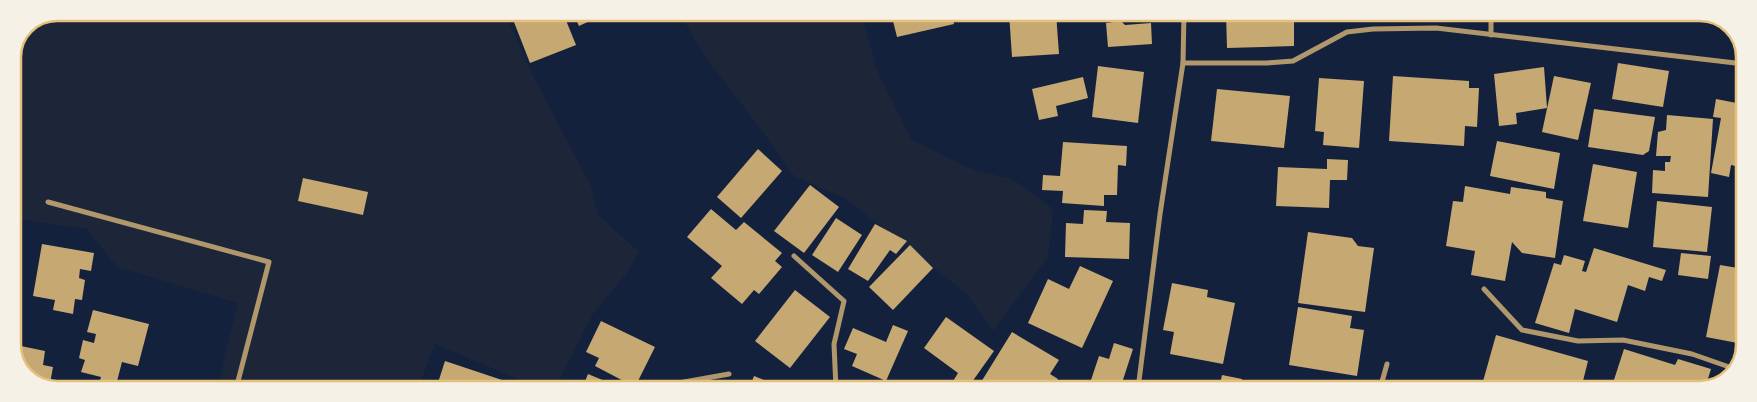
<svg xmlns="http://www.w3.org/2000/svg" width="1757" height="402" viewBox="0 0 1757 402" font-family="Bitter,serif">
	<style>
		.green { fill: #1d2539 }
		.building { fill: #c6a872 }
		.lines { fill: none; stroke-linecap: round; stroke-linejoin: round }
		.minor { stroke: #b1986c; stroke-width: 5 }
		.rim { fill: none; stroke: #e5c07b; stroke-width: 2.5 }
	</style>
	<rect width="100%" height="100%" fill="#14213d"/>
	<g class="green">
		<polygon points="57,13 505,13 533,76 591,186 598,215 639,252 627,273 593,314 555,389 541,389 435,344 418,389 217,389 238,303 117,267 87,229 13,218 13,57 26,25"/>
		<polygon points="679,13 861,13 877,70 911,139 971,169 1014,180 1053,209 1048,257 993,331 966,293 846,199 794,176 760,128 706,58"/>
	</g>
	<g class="building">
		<polygon points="523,13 563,13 576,45 530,63 512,17"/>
		<polygon points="573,13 607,13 579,26"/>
		<polygon points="891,13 952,13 954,24 897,37"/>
		<polygon points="1009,13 1056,13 1059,54 1012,57"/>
		<polygon points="1109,13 1147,13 1147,14 1110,18"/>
		<polygon points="1226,13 1294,13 1294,46 1227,48"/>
		<polygon points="1121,21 1125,25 1151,23 1152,44 1108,47 1106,23"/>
		<polygon points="1618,63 1669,71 1663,107 1612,99"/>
		<polygon points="1098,66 1144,72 1138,123 1092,117"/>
		<polygon points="1544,67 1547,108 1516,113 1517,124 1499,126 1494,74"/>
		<polygon points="1393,76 1469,81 1469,88 1479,88 1477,127 1465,126 1464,146 1389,141"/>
		<polygon points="1554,76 1591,83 1578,140 1542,132"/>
		<polygon points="1083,77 1088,98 1056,106 1058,116 1039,120 1032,89"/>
		<polygon points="1319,78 1364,81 1359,148 1323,145 1324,132 1315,131"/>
		<polygon points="1217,89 1290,96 1284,148 1211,141"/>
		<polygon points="1716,99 1742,104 1739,119 1744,120 1744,168 1731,165 1729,177 1711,173 1721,118 1713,117"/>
		<polygon points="1594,109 1655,117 1649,151 1643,155 1588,147"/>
		<polygon points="1667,115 1713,119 1708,197 1652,193 1653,170 1665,171 1665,162 1670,162 1671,156 1656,156 1658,132 1666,130"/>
		<polygon points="1497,141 1560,153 1554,189 1490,176"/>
		<polygon points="1063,142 1127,146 1126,166 1118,165 1117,195 1104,195 1104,206 1062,203 1063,191 1042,190 1043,175 1060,176"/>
		<polygon points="758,149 782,171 741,218 717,197"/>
		<polygon points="1327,159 1348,160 1347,180 1330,180 1329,208 1276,206 1278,167 1327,169"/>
		<polygon points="1593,164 1637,172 1628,228 1583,221"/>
		<polygon points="303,178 368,192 363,215 298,201"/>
		<polygon points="810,185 839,207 804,253 774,231"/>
		<polygon points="1465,186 1510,194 1511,187 1546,192 1546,198 1563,201 1555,258 1522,253 1512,242 1505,281 1471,275 1475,251 1446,246 1453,201 1463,202"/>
		<polygon points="1657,201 1712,207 1707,252 1653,247"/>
		<polygon points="711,209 736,230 744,222 782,253 775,261 782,267 759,294 754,290 742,304 711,278 722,266 687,237"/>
		<polygon points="1084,210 1107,211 1106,222 1130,223 1129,259 1065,257 1066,223 1083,224"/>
		<polygon points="836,218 862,235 838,272 812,255"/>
		<polygon points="875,224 907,241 896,254 890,250 868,281 848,269"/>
		<polygon points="1308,232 1352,238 1358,246 1374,248 1365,312 1298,303"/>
		<polygon points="42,244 94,253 91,271 80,269 79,278 85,280 82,300 75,299 73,314 53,310 55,300 33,296"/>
		<polygon points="910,245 933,268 893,310 869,287"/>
		<polygon points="1594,248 1666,270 1662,281 1649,277 1645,291 1628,285 1617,322 1575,309 1569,333 1535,323 1554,263 1561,265 1564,255 1585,261 1582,271 1586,272"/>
		<polygon points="1681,253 1711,256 1708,279 1678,275"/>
		<polygon points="1720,265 1744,269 1743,344 1706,337"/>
		<polygon points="1080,266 1113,281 1082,348 1028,323 1048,279 1069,289"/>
		<polygon points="1172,283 1208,290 1207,297 1235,303 1223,364 1170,354 1174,332 1163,330"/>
		<polygon points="795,290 830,317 790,368 755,341"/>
		<polygon points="1298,307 1352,316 1350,328 1364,330 1357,376 1289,365"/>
		<polygon points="93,310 149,324 138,366 122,362 115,389 98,387 101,377 81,372 85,360 79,358 83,340 94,343 96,334 87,332"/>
		<polygon points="946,317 994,351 967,389 961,389 952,383 958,373 924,348"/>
		<polygon points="601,321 655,347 635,387 595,366 599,358 586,352"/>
		<polygon points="893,325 908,331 886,381 852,366 857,354 844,349 853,328 886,342"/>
		<polygon points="1012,332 1059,360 1050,374 1058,379 1052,389 999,389 990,383 986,389 978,387"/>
		<polygon points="1496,335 1588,361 1581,389 1500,389 1482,385"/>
		<polygon points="1114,343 1133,349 1120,389 1088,389 1099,356 1109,359"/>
		<polygon points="16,345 45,351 43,365 53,367 49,389 24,374 14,354"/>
		<polygon points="1624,349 1675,365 1678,359 1711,369 1706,385 1709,386 1700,389 1611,389"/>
		<polygon points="445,361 505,381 505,389 436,389"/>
		<polygon points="588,374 624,389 582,389"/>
		<polygon points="1222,375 1242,379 1240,387 1245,389 1219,389"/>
		<polygon points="754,376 786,389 749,389"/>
		<polygon points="1161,381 1206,388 1205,389 1159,389"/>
		<polygon points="1291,382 1329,388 1329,389 1290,389"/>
	</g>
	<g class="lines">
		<g class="minor">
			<polyline points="1491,35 1491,13"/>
			<polyline points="1183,63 1267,63 1293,61 1347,32 1373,29 1436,28 1744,64"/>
			<polyline points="48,202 269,262 236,389"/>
			<polyline points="794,256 844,301 834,344 836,389"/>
			<polyline points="1484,289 1522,330 1578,341 1623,340 1692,354 1735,369"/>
			<polyline points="666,389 667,385 729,374"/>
			<polyline points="1138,389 1160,214 1183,63 1184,13"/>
			<polyline points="1380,389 1387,364"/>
		</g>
	</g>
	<path d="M0 0H1757V402H0ZM57 21H1700A36 36 0 0 1 1736 57V345A36 36 0 0 1 1700 381H57A36 36 0 0 1 21 345V57A36 36 0 0 1 57 21Z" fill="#f6f1e7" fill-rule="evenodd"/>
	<path class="rim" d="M57 21H1700A36 36 0 0 1 1736 57V345A36 36 0 0 1 1700 381H57A36 36 0 0 1 21 345V57A36 36 0 0 1 57 21Z"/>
</svg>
